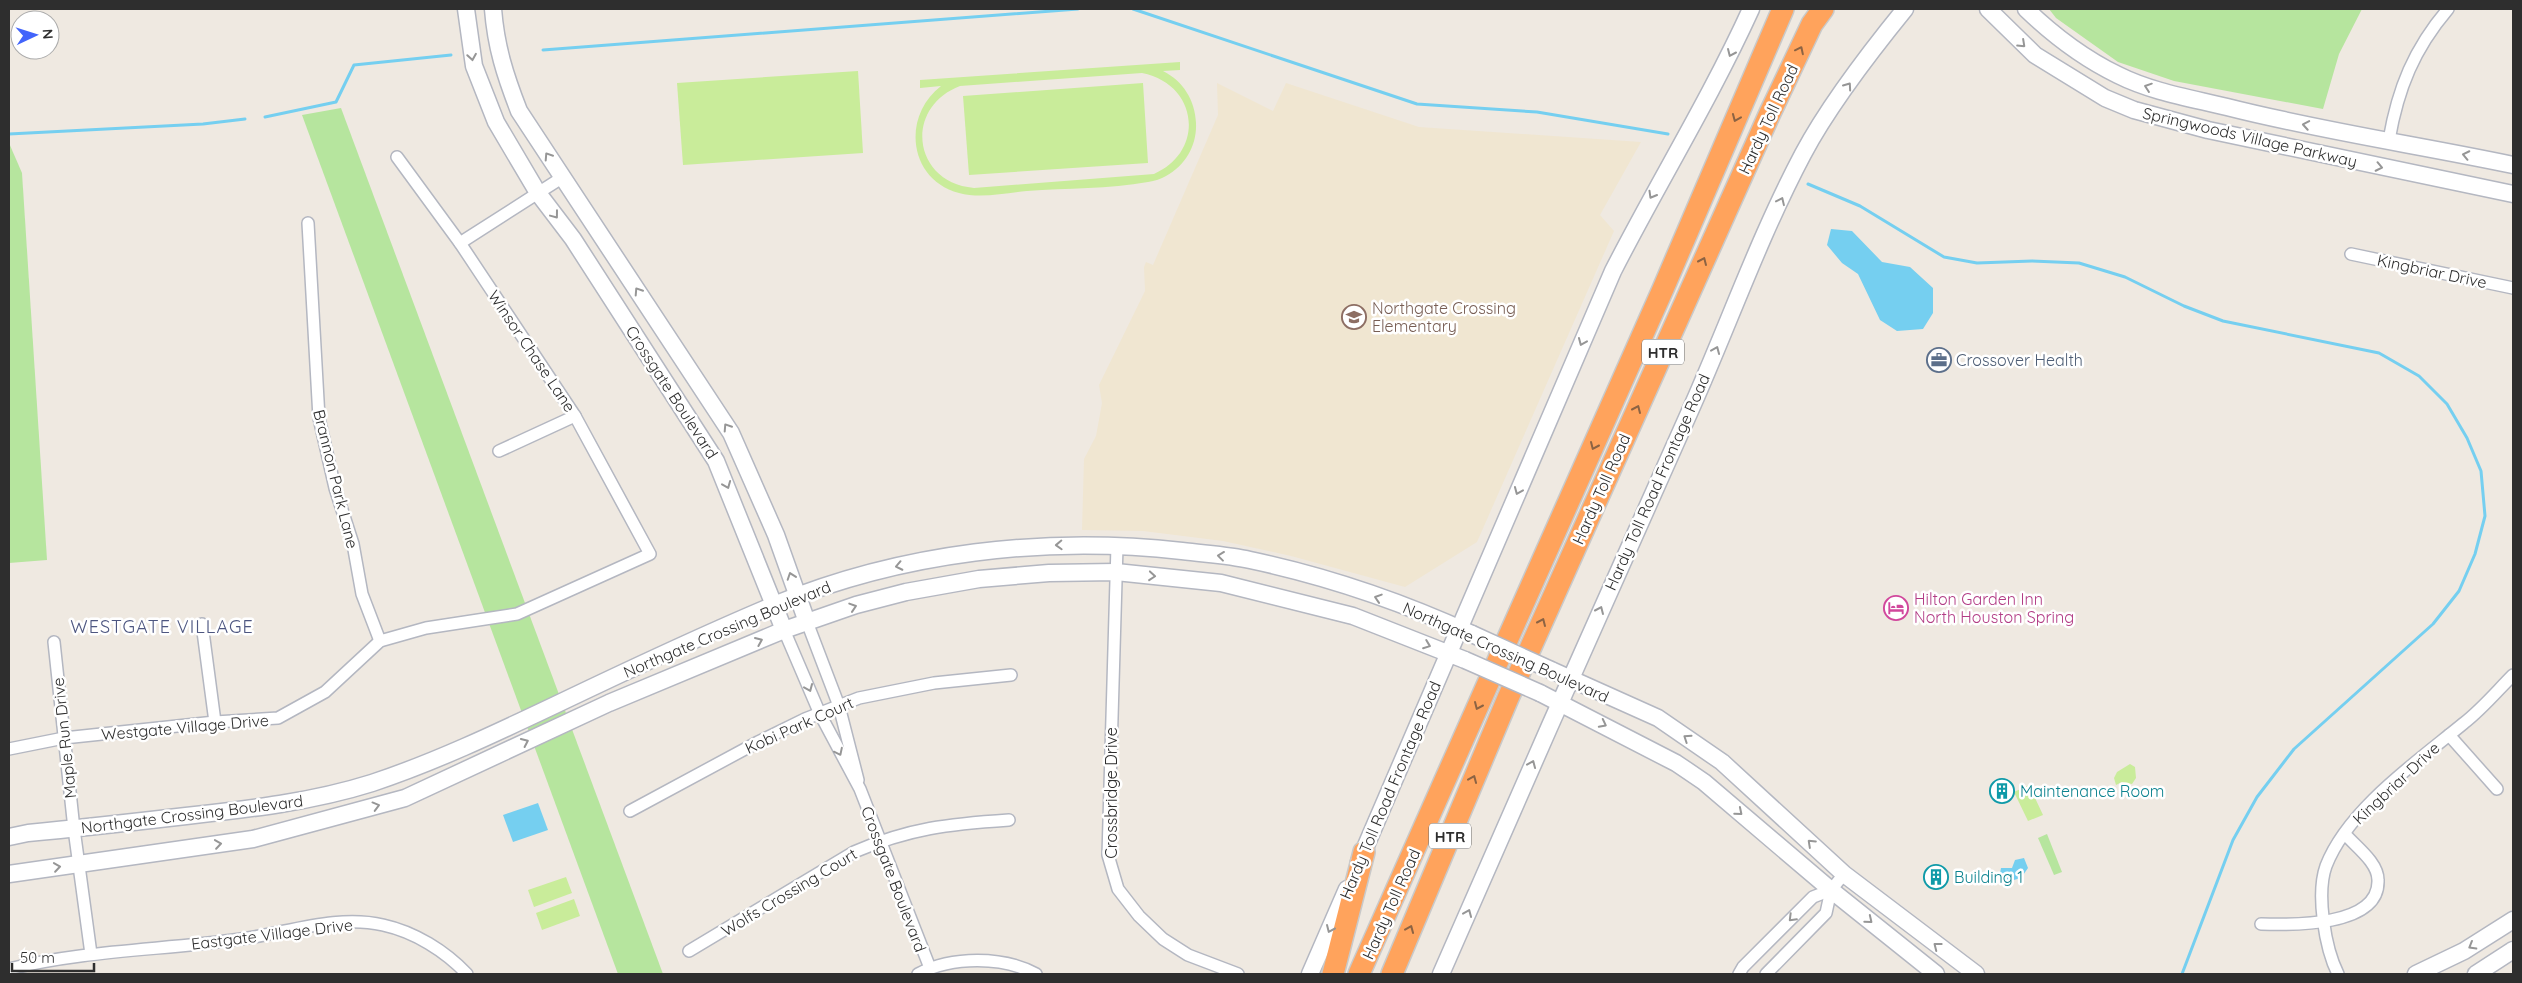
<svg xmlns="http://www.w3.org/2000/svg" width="2522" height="983" viewBox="0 0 2522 983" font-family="Quicksand,sans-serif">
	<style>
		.education { fill: #f0e6d1 }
		.green { fill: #b6e59e }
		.pitch { fill: #c9ec9a; fill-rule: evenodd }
		.water { fill: #75cff0 }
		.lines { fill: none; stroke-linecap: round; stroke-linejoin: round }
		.stream { stroke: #75cff0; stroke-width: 3 }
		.street-casing { stroke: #b4b7c1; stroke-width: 14 }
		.secondary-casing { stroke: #b4b7c1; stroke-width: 19 }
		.highway-casing { stroke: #c9c9c9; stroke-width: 24 }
		.street { stroke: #fff; stroke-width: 11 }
		.secondary { stroke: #fff; stroke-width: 16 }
		.highway { stroke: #ffa35c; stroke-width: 21 }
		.secondary-bridge-casing { stroke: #b4b7c1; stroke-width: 19; stroke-linecap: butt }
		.secondary-bridge { stroke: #fff; stroke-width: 16 }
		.oneway { stroke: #969696 }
		.oneway2 { stroke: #8c6343 }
		.labels { text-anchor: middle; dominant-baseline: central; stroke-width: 5; stroke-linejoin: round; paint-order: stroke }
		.shield { fill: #fff; stroke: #6d6d6d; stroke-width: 1 }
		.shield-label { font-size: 15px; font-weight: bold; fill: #2e2e2e }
		.street-label { font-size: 16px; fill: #2e2e2e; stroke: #fff }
		.education-label { font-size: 16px; fill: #785e54; stroke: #fff; text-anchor: start }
		.service-label { font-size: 16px; fill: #4e5e75; stroke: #fff; text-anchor: start }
		.hotel-label { font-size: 16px; fill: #b23c85; stroke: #fff; text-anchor: start }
		.culture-label { font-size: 16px; fill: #0d838f; stroke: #fff; text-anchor: start }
		.neighbourhood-label { font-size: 18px; letter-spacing: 1px; fill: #4d5680; stroke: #fff }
	</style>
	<rect width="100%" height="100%" fill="#efe9e1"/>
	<polygon class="education" points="1217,83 1273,111 1286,83 1419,127 1641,142 1600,215 1614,231 1477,542 1405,587 1291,556 1223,541 1143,531 1082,530 1084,459 1096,436 1102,403 1099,385 1145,291 1144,267 1146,262 1153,265 1218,115"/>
	<g class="green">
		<polygon points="2049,9 2362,9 2339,54 2323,109 2174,81 2118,62 2056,18"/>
		<polygon points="341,108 663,974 618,974 302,115"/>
		<polygon points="9,143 22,173 47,560 9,563"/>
		<polygon points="2047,834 2062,872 2054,875 2038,838"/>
	</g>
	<g class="pitch">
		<path d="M1180 62V70L1163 71C1183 81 1195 100 1196 123 1197 145 1186 165 1166 176 1161 179 1155 181 1148 182 1109 189 1067 188 1027 191 1006 193 980 199 959 193 909 180 901 117 941 86L920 88V80ZM1142 73C1198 84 1206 151 1154 174L974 188C913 183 903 108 960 86Z"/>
		<polygon points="858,71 863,153 683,165 677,83"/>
		<polygon points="1143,83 1148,163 969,175 963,96"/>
		<polygon points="2130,764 2135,767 2136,778 2132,784 2122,782 2116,785 2114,778 2117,772"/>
		<polygon points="2029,785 2043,815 2028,821 2014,792"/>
		<polygon points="566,877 572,893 534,907 528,890"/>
		<polygon points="574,899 580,916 542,930 536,913"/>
	</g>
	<g class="water">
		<polygon points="1831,229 1852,231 1882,262 1910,267 1933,288 1933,313 1923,329 1897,331 1880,320 1858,274 1842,263 1827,245"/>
		<polygon points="538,803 548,830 513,842 503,815"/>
		<polygon points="2024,858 2028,868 2021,878 2003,883 1999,879 2001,868 2012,868 2015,860"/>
	</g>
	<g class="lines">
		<g class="stream">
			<polyline points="1133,9 1417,104 1537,112 1668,134"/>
			<polyline points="543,50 1078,9"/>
			<polyline points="265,117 336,102 354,65 451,55"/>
			<polyline points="9,134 203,124 245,119"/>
			<polyline points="1808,184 1860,206 1944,257 1977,263 2032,261 2079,263 2125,277 2184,306 2223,321 2379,353 2419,376 2447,404 2467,438 2481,471 2485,516 2475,554 2459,591 2433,624 2294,749 2257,797 2233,840 2182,974"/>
		</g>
		<defs>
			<g id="street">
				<path d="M2389 140C2398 88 2414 49 2448 9"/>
				<polyline points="308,223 319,418 335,488 353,544 362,594 380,641"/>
				<polyline points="460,243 563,177"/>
				<polyline points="2351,254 2513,288"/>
				<polyline points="499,451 575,416"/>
				<polyline points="1117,546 1108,855 1118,889 1139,916 1163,939 1188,955 1238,974"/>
				<polyline points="807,622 839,706 858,780"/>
				<polyline points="202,624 215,722"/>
				<polyline points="784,630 820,714 860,789 930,968"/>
				<polyline points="54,642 74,829 91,954"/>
				<polyline points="2449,735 2497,789"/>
				<polyline points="9,749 64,738 215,722 278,718 325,692 380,641 426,628 517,614 650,554 575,416 460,243 397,157"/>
				<polyline points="630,811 758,742 805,719 859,698 934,683 1011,675"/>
				<path d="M2261 924C2291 925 2380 927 2378 880 2378 862 2355 846 2345 834"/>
				<path d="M689 951 854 852C910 828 949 824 1009 820"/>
				<path d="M9 969C85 950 164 950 241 939 287 933 337 914 383 925 415 932 445 951 467 974"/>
				<path d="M918 974C952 956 1003 956 1036 974"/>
				<polyline points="1739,974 1743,967 1813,897 1831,890 1844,874"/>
				<polyline points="1766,974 1826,913 1831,890"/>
				<path d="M2338 974C2325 948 2316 894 2326 866 2348 809 2418 761 2464 723 2482 709 2497 691 2513 675"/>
			</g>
			<g id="secondary">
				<polyline points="466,9 474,66 496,122 538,193 573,239 716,461 784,630"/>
				<path d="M493 9C496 47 505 75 519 111L731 433 776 535 807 622"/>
				<polyline points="1988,9 2035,55 2105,98 2134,110 2208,130 2513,194"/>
				<path d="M2026 9C2053 35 2083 58 2118 75 2152 92 2190 98 2227 107 2321 131 2418 145 2513 165"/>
				<polyline points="1551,670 1658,718 1722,762 1844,874 1976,974"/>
				<polyline points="1540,693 1676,763 1704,782 1831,890 1936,974"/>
				<path d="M9 837 28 833C81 828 134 822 186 816 249 809 312 802 372 783 435 762 494 734 553 706 626 671 700 636 774 605 903 552 1044 536 1182 551 1205 554 1228 555 1250 560 1326 576 1402 602 1472 634"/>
				<path d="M1359 862 1613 271C1658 183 1710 99 1751 9"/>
				<polyline points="9,874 253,839 405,798 609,703 784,630 856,605 906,592 979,579 1049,573 1116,572 1221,583 1353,616 1465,660"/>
				<polyline points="1310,974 1347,889"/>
				<path d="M1441 974C1523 786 1606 598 1690 411 1728 326 1759 237 1803 154 1829 105 1870 52 1905 9"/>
				<polyline points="2416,974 2464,951 2513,920"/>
				<polyline points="2476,974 2513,950"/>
			</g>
			<g id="highway">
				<polyline points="1333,974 1364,852"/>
				<polyline points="1359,974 1663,289 1783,9"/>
				<polyline points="1392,974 1508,698 1770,113 1812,24 1823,9"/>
			</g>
		</defs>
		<use href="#street" class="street-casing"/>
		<use href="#secondary" class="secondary-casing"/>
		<use href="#highway" class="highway-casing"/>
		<use href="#street" class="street"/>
		<use href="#secondary" class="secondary"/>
		<use href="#highway" class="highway"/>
		<defs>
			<g id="secondary-bridge">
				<polyline points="1472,634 1551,670"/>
				<polyline points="1465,660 1540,693"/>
			</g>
		</defs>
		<use href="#secondary-bridge" class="secondary-bridge-casing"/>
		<use href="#secondary-bridge" class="secondary-bridge"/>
	</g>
	<defs><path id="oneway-chevron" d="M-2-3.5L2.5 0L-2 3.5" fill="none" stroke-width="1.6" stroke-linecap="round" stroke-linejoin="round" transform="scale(1.25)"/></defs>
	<g class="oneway">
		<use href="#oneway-chevron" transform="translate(2022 44) rotate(43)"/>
		<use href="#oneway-chevron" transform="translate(1731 53) rotate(114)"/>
		<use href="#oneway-chevron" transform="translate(472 57) rotate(81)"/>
		<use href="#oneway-chevron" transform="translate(1848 86) rotate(-55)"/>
		<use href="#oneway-chevron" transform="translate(2148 87) rotate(-161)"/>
		<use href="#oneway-chevron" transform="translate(2306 125) rotate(-170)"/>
		<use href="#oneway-chevron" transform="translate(2466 155) rotate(-168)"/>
		<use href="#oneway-chevron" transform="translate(548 156) rotate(-123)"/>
		<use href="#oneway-chevron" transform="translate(2379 167) rotate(12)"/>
		<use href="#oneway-chevron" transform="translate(1652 195) rotate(120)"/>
		<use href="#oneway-chevron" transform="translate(1781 201) rotate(-65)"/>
		<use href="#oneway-chevron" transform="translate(555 215) rotate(53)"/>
		<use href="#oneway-chevron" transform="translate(638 291) rotate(-123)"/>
		<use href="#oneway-chevron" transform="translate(1582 342) rotate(113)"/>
		<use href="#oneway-chevron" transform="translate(1716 350) rotate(-67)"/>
		<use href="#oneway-chevron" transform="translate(727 427) rotate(-123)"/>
		<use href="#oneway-chevron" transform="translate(727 485) rotate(68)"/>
		<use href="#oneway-chevron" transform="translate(1518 491) rotate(113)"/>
		<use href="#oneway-chevron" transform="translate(1059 545) rotate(178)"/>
		<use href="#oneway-chevron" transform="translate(1221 556) rotate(-173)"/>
		<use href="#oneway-chevron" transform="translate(899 566) rotate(168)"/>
		<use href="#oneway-chevron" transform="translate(791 576) rotate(-109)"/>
		<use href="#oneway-chevron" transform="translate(1152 576) rotate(5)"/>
		<use href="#oneway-chevron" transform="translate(1378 598) rotate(-162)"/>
		<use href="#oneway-chevron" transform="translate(853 607) rotate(-18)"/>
		<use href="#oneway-chevron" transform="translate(1600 610) rotate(-66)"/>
		<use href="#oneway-chevron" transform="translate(759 641) rotate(-23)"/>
		<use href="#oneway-chevron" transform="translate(1427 645) rotate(21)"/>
		<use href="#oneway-chevron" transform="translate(809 688) rotate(67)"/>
		<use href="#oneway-chevron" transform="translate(1603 724) rotate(27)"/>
		<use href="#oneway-chevron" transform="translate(1687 738) rotate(-146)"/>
		<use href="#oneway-chevron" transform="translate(525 742) rotate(-25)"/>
		<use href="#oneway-chevron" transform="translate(839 752) rotate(64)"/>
		<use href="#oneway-chevron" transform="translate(1532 764) rotate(-67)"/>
		<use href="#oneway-chevron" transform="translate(376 806) rotate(-15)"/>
		<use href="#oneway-chevron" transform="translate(1739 812) rotate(40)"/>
		<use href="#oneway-chevron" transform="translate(1811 843) rotate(-137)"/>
		<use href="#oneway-chevron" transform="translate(218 844) rotate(-8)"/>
		<use href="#oneway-chevron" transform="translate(57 867) rotate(-8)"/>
		<use href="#oneway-chevron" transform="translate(1468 913) rotate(-67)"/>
		<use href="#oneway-chevron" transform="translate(1792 918) rotate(135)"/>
		<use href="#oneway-chevron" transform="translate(1869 920) rotate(39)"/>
		<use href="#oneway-chevron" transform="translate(1330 929) rotate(114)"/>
		<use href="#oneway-chevron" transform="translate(1937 946) rotate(-142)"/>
		<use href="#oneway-chevron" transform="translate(2472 946) rotate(150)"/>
	</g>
	<g class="oneway2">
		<use href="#oneway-chevron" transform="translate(1800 50) rotate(-64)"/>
		<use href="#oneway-chevron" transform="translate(1736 118) rotate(113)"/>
		<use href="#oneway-chevron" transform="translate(1703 261) rotate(-66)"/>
		<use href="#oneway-chevron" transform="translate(1637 409) rotate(-66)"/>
		<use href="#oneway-chevron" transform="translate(1594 446) rotate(114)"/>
		<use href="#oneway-chevron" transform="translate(1542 622) rotate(-66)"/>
		<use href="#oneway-chevron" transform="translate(1478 706) rotate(114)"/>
		<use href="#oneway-chevron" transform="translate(1473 779) rotate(-67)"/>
		<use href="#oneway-chevron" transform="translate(1410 929) rotate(-67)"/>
	</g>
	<defs>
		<symbol id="school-ring" viewBox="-11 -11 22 22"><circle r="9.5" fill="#fff" stroke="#8d6e63" stroke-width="1.5"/><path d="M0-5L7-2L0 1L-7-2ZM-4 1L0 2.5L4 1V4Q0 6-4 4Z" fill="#8d6e63"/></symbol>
		<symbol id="office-ring" viewBox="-11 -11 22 22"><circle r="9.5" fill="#fff" stroke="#5c6f8a" stroke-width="1.5"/><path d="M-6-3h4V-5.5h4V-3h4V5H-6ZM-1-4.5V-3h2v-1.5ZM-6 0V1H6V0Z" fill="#5c6f8a"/></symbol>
		<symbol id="hotel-ring" viewBox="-11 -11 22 22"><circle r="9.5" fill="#fff" stroke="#d1479c" stroke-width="1.5"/><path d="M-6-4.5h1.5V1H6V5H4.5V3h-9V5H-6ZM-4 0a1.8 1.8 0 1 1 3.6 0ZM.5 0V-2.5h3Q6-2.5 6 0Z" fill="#d1479c"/></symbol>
		<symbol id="building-ring" viewBox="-11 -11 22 22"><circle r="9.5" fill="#fff" stroke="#0f9aa8" stroke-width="1.5"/><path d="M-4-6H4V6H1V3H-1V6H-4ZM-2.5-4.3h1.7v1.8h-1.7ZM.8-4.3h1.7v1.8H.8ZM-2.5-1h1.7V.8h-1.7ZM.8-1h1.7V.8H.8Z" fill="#0f9aa8"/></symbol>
	</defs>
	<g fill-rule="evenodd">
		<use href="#school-ring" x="1340" y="303" width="28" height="28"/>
		<use href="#office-ring" x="1925" y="346" width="28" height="28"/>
		<use href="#hotel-ring" x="1882" y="594" width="28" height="28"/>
		<use href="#building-ring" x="1988" y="777" width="28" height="28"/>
		<use href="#building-ring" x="1922" y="863" width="28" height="28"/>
	</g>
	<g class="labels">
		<g class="shield">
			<rect x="1642" y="339.5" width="42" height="25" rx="4"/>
			<rect x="1429" y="823.5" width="42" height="25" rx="4"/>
		</g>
		<g class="shield-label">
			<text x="1663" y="352">HTR</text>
			<text x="1450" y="836">HTR</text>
		</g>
		<g class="street-label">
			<text transform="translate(1768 119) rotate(-65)">Hardy Toll Road</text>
			<text transform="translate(2250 137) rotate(13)">Springwoods Village Parkway</text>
			<text transform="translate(2432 271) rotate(12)">Kingbriar Drive</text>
			<text transform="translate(532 351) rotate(56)">Winsor Chase Lane</text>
			<text transform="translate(672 392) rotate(57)">Crossgate Boulevard</text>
			<text transform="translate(336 479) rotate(76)">Brannon Park Lane</text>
			<text transform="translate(1657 482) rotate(-66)">Hardy Toll Road Frontage Road</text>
			<text transform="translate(1601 489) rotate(-66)">Hardy Toll Road</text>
			<text transform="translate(727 629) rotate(-23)">Northgate Crossing Boulevard</text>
			<text transform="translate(1506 652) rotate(24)">Northgate Crossing Boulevard</text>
			<text transform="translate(799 725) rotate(-24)">Kobi Park Court</text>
			<text transform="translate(185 727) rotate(-5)">Westgate Village Drive</text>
			<text transform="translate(64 738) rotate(-96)">Maple Run Drive</text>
			<text transform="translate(2396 783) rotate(-43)">Kingbriar Drive</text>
			<text transform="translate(1390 790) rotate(-67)">Hardy Toll Road Frontage Road</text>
			<text transform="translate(1111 793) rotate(-90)">Crossbridge Drive</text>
			<text transform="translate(192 814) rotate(-7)">Northgate Crossing Boulevard</text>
			<text transform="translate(894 879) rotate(69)">Crossgate Boulevard</text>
			<text transform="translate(789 892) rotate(-31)">Wolfs Crossing Court</text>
			<text transform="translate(1391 904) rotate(-66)">Hardy Toll Road</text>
			<text transform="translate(272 934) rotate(-7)">Eastgate Village Drive</text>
		</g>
		<g class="education-label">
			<text x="1372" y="308">Northgate Crossing<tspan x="1372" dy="18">Elementary</tspan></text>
		</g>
		<g class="service-label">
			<text x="1956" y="360">Crossover Health</text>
		</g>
		<g class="hotel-label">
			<text x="1914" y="599">Hilton Garden Inn<tspan x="1914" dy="18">North Houston Spring</tspan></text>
		</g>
		<g class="culture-label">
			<text x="2020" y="791">Maintenance Room</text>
			<text x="1954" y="877">Building 1</text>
		</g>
		<g class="neighbourhood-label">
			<text x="162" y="626">WESTGATE VILLAGE</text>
		</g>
	</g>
	<rect width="2522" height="983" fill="none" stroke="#2e2e2e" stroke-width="20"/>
	<g transform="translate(35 35) rotate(86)"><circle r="24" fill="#ffffff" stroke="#ababab"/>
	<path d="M0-4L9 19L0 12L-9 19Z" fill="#4264fb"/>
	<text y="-8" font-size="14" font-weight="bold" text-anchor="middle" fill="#2e2e2e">N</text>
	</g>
	<path d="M12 963v8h82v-8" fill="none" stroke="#2e2e2e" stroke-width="2.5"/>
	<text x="20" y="963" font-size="15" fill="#2e2e2e" stroke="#ffffff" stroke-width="4" paint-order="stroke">50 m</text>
</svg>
